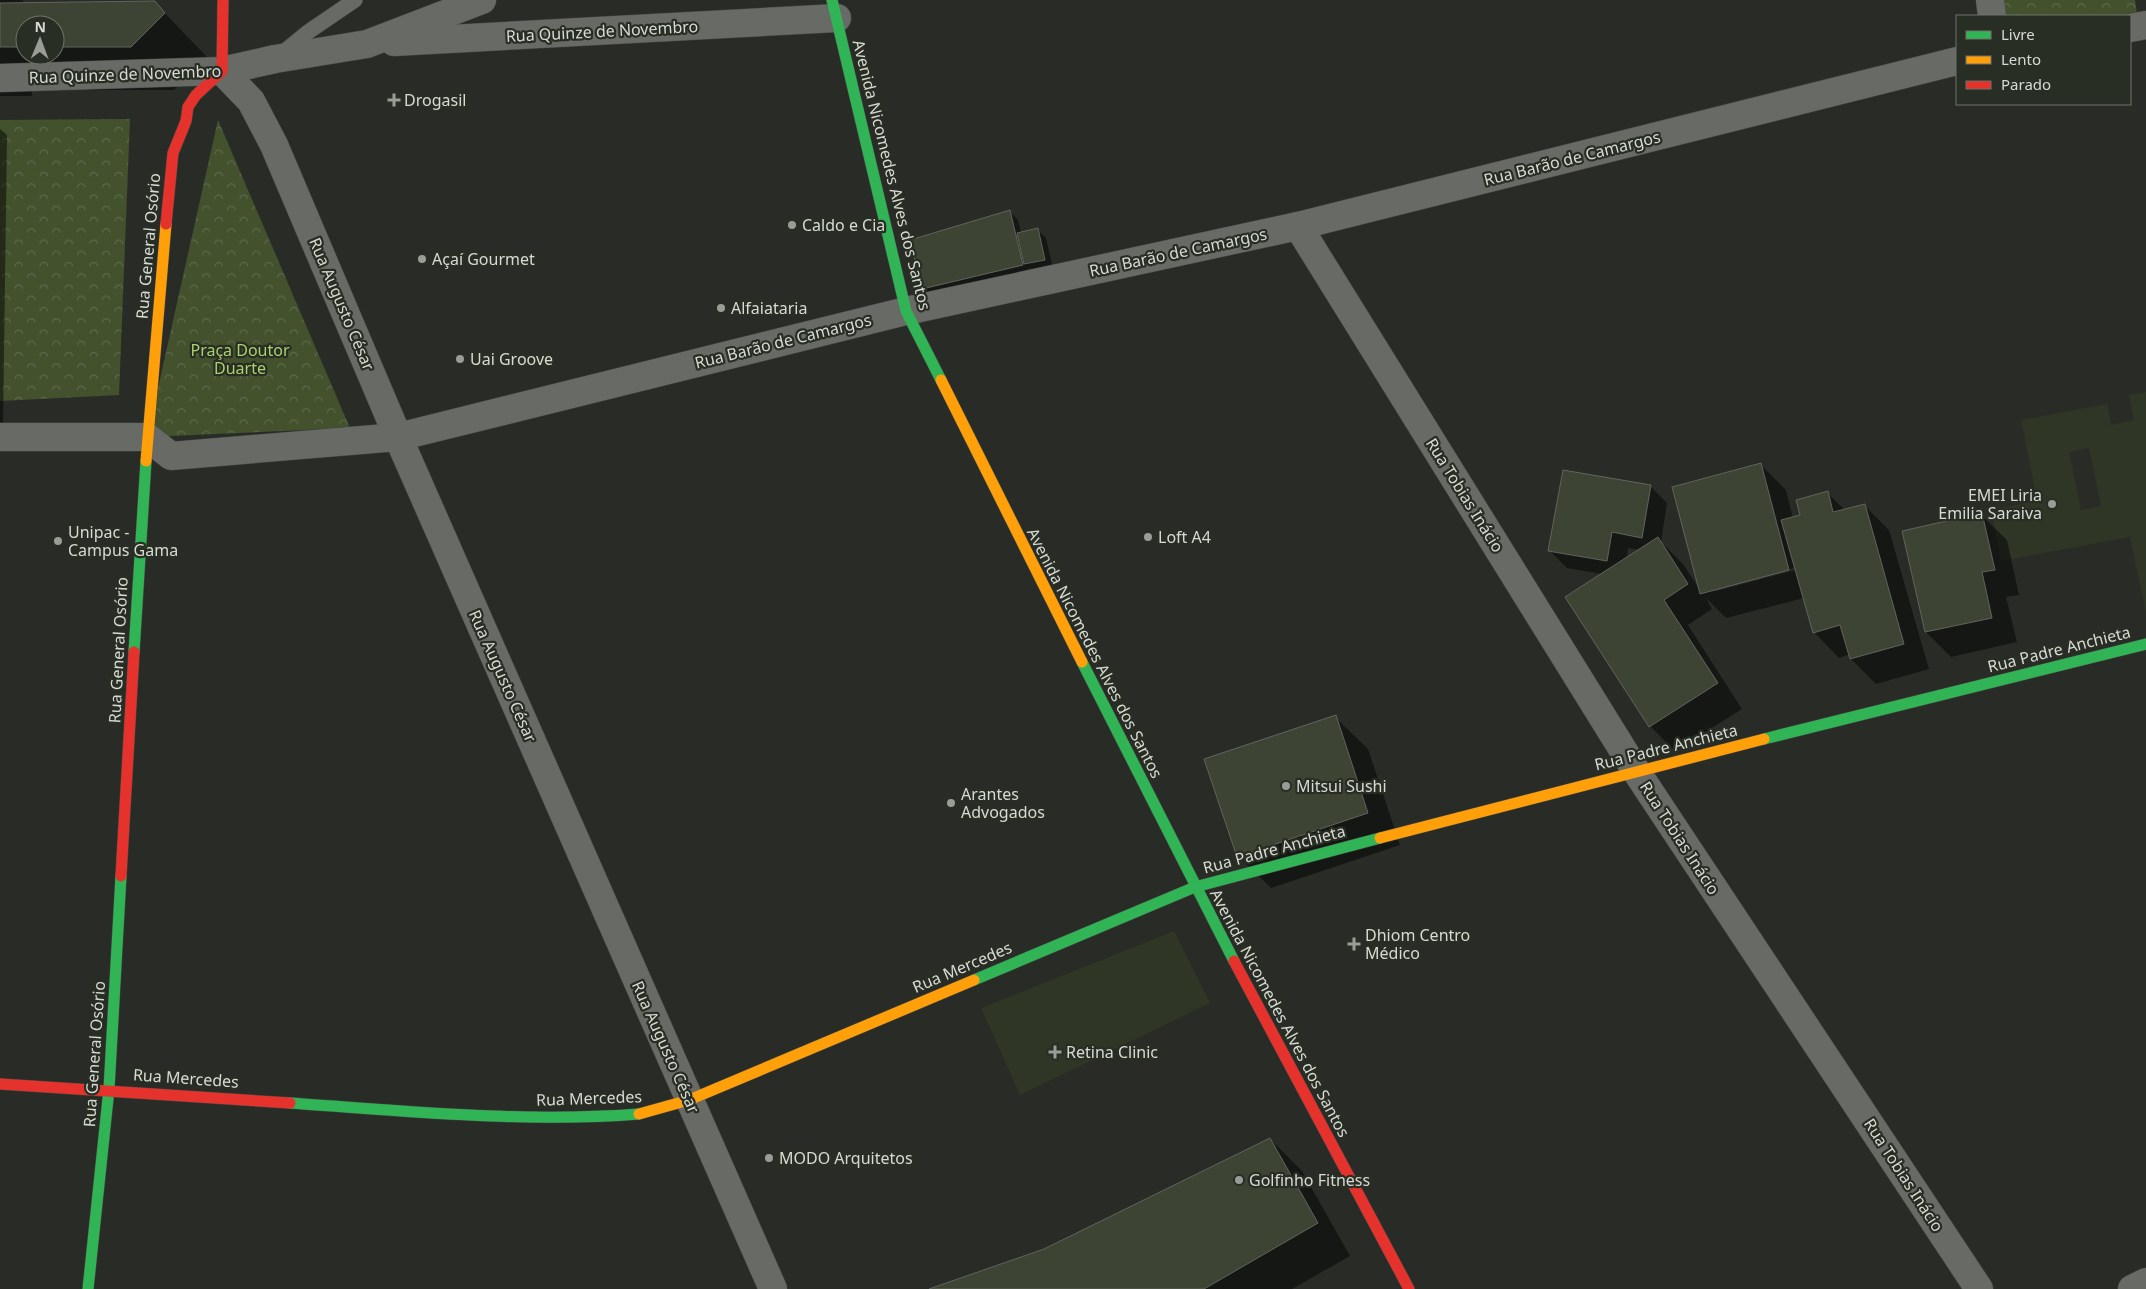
<svg xmlns="http://www.w3.org/2000/svg" width="2146" height="1289" viewBox="0 0 2146 1289" font-family="'Noto Sans',sans-serif">
	<style>
		.built { fill: #2f3626; fill-rule: evenodd }
		.forest { fill: url(#forest-crowns) }
		.shadow { fill: #0007; fill-rule: evenodd }
		.building { fill: #3e4433; stroke: #61645e }
		.lines { fill: none; stroke-linecap: round; stroke-linejoin: round }
		.lane-casing { stroke: #454743; stroke-width: 16 }
		.street-casing { stroke: #454743; stroke-width: 29 }
		.fast-casing { stroke: #454743; stroke-width: 12 }
		.slow-casing { stroke: #454743; stroke-width: 12 }
		.jam-casing { stroke: #454743; stroke-width: 12 }
		.lane { stroke: #686a66; stroke-width: 15 }
		.street { stroke: #686a66; stroke-width: 28 }
		.fast { stroke: #30b455; stroke-width: 11 }
		.slow { stroke: #ff9f0a; stroke-width: 11 }
		.jam { stroke: #e5322d; stroke-width: 11 }
		.poi-dot { fill: #9a9d97; stroke: #292e24; stroke-width: 2 }
		.labels { text-anchor: middle; dominant-baseline: central; stroke-width: 4.5; stroke-linejoin: round; paint-order: stroke }
		.street-label { font-size: 16px; fill: #d7dad4; stroke: #292e24 }
		.poi-label { font-size: 16px; fill: #d7dad4; stroke: #292e24; text-anchor: start }
		.park-label { font-size: 16px; fill: #aad16c; stroke: #292e24 }
	</style>
	<defs>
		<pattern id="forest-crowns" width="20" height="18" patternUnits="userSpaceOnUse" patternTransform="scale(1.25)"><rect width="20" height="18" fill="#43512d"/><path d="M2 6a3 3 0 1 1 6 0M12 15a3 3 0 1 1 6 0" fill="none" stroke="#5d694b"/></pattern>
	</defs>
	<rect width="100%" height="100%" fill="#292c26"/>
	<g class="built">
		<path d="M2146 392V612L2130 537 2001 561 1991 510 2037 501 2021 420 2107 404 2111 425 2134 420 2129 395ZM2089 448 2101 506 2081 510 2069 452Z"/>
		<polygon points="1174,931 1210,1003 1020,1095 981,1008"/>
	</g>
	<g class="forest">
		<polygon points="2004,0 2135,0 2137,14 2120,16 2006,16"/>
		<polygon points="130,119 119,395 0,401 0,120"/>
		<polygon points="218,120 350,428 147,437"/>
	</g>
	<g class="shadow">
		<path d="M0 0H22L26 4 154 2 207 57 174 90H32V96H0ZM25 25H55V55H25Z"/>
		<polygon points="0,129 7,135 3,426 0,426"/>
		<polygon points="1010,212 1018,220 1021,233 1038,230 1046,238 1053,268 1034,272 1029,267 1031,273 931,297 923,289"/>
		<path d="M1761 465 1786 490 1793 518 1802 515 1827 493 1845 510 1864 505 1889 530 1929 669 1876 684 1851 659 1850 654 1839 658 1814 632 1804 598 1726 618 1706 598 1712 609 1688 625 1742 709 1675 751 1650 726 1566 597 1602 574 1567 568 1550 551 1650 486 1667 503 1661 542 1683 564 1700 590ZM1628 548 1640 550 1627 559ZM1795 568V570L1716 591V588Z"/>
		<polygon points="1981,515 2007,540 2019,595 2006,597 2017,642 1951,657 1926,632 1904,532"/>
		<polygon points="1335,717 1368,749 1400,845 1271,888 1238,856"/>
		<polygon points="1270,1139 1302,1171 1350,1256 1292,1289 933,1289 1044,1250"/>
	</g>
	<g class="building">
		<polygon points="155,1 165,13 131,47 55,47 55,25 25,25 25,47 0,47 0,3"/>
		<polygon points="1010,210 1023,265 922,289 910,240"/>
		<polygon points="1038,228 1045,260 1024,264 1017,233"/>
		<polygon points="1761,463 1789,570 1700,594 1672,487"/>
		<polygon points="1563,470 1651,485 1642,538 1612,532 1607,561 1548,551"/>
		<polygon points="1828,491 1833,512 1865,504 1904,644 1850,659 1840,625 1813,633 1781,520 1800,515 1796,500"/>
		<polygon points="1982,513 1995,570 1982,572 1992,618 1925,632 1902,531"/>
		<polygon points="1658,537 1688,584 1664,600 1718,683 1649,727 1565,597"/>
		<polygon points="1336,715 1368,813 1237,857 1204,759"/>
		<polygon points="1270,1138 1318,1223 1204,1289 929,1289 1044,1249"/>
	</g>
	<g class="lines">
		<defs>
			<polyline id="lane" points="280,55 308,32 355,0"/>
			<g id="street">
				<polyline points="1990,0 1992,16"/>
				<polyline points="2130,28 2146,25"/>
				<polyline points="394,42 837,18"/>
				<polyline points="222,71 251,101 274,145 398,437 773,1289"/>
				<polyline points="0,78 222,71 275,59 367,44 482,0"/>
				<polyline points="1298,226 1636,771 1979,1289"/>
				<polyline points="0,437 147,437 171,456 398,437 906,311 1298,226 1957,61"/>
				<polyline points="2132,1289 2146,1282"/>
			</g>
			<g id="fast">
				<polyline points="832,0 906,311 941,380"/>
				<polyline points="134,652 146,461"/>
				<polyline points="1082,662 1234,961"/>
				<polyline points="1764,739 2146,644"/>
				<polyline points="974,980 1195,887 1380,838"/>
				<path d="M290 1103C406 1111 523 1123 639 1114"/>
				<polyline points="88,1289 109,1089 121,876"/>
			</g>
			<g id="slow">
				<polyline points="941,380 1082,662"/>
				<polyline points="146,461 166,224"/>
				<polyline points="1380,838 1764,739"/>
				<polyline points="639,1114 689,1100 974,980"/>
			</g>
			<g id="jam">
				<polyline points="166,224 173,153 186,121 188,107 196,95 222,71 223,0"/>
				<polyline points="121,876 134,652"/>
				<polyline points="1234,961 1409,1289"/>
				<polyline points="0,1084 290,1103"/>
			</g>
		</defs>
		<use href="#lane" class="lane-casing"/>
		<use href="#street" class="street-casing"/>
		<use href="#fast" class="fast-casing"/>
		<use href="#slow" class="slow-casing"/>
		<use href="#jam" class="jam-casing"/>
		<use href="#lane" class="lane"/>
		<use href="#street" class="street"/>
		<use href="#fast" class="fast"/>
		<use href="#slow" class="slow"/>
		<use href="#jam" class="jam"/>
	</g>
	<g class="poi-dot">
		<path d="M391.5 92.5h5v5h5v5h-5v5h-5v-5h-5v-5h5z"/>
		<circle cx="792" cy="225" r="5"/>
		<circle cx="422" cy="259" r="5"/>
		<circle cx="721" cy="308" r="5"/>
		<circle cx="460" cy="359" r="5"/>
		<circle cx="2052" cy="504" r="5"/>
		<circle cx="1148" cy="537" r="5"/>
		<circle cx="58" cy="541" r="5"/>
		<circle cx="1286" cy="786" r="5"/>
		<circle cx="951" cy="803" r="5"/>
		<path d="M1351.5 936.5h5v5h5v5h-5v5h-5v-5h-5v-5h5z"/>
		<path d="M1052.5 1044.5h5v5h5v5h-5v5h-5v-5h-5v-5h5z"/>
		<circle cx="769" cy="1158" r="5"/>
		<circle cx="1239" cy="1180" r="5"/>
	</g>
	<g class="labels">
		<g class="street-label">
			<text transform="translate(602 31) rotate(-3)">Rua Quinze de Novembro</text>
			<text transform="translate(125 74) rotate(-2)">Rua Quinze de Novembro</text>
			<text transform="translate(1572 158) rotate(-14)">Rua Barão de Camargos</text>
			<text transform="translate(892 175) rotate(76)">Avenida Nicomedes Alves dos Santos</text>
			<text transform="translate(148 246) rotate(-85)">Rua General Osório</text>
			<text transform="translate(1178 252) rotate(-12)">Rua Barão de Camargos</text>
			<text transform="translate(342 304) rotate(67)">Rua Augusto César</text>
			<text transform="translate(783 341) rotate(-14)">Rua Barão de Camargos</text>
			<text transform="translate(1465 495) rotate(58)">Rua Tobias Inácio</text>
			<text transform="translate(2059 649) rotate(-14)">Rua Padre Anchieta</text>
			<text transform="translate(118 650) rotate(-87)">Rua General Osório</text>
			<text transform="translate(1095 653) rotate(63)">Avenida Nicomedes Alves dos Santos</text>
			<text transform="translate(503 676) rotate(66)">Rua Augusto César</text>
			<text transform="translate(1666 747) rotate(-14)">Rua Padre Anchieta</text>
			<text transform="translate(1680 838) rotate(57)">Rua Tobias Inácio</text>
			<text transform="translate(1274 849) rotate(-15)">Rua Padre Anchieta</text>
			<text transform="translate(962 967) rotate(-23)">Rua Mercedes</text>
			<text transform="translate(1280 1013) rotate(62)">Avenida Nicomedes Alves dos Santos</text>
			<text transform="translate(666 1047) rotate(66)">Rua Augusto César</text>
			<text transform="translate(94 1054) rotate(-86)">Rua General Osório</text>
			<text transform="translate(186 1078) rotate(4)">Rua Mercedes</text>
			<text transform="translate(589 1098) rotate(-2)">Rua Mercedes</text>
			<text transform="translate(1904 1175) rotate(57)">Rua Tobias Inácio</text>
		</g>
		<g class="poi-label">
			<text x="404" y="100">Drogasil</text>
			<text x="802" y="225">Caldo e Cia</text>
			<text x="432" y="259">Açaí Gourmet</text>
			<text x="731" y="308">Alfaiataria</text>
			<text x="470" y="359">Uai Groove</text>
			<text x="2042" y="495" text-anchor="end">EMEI Liria<tspan x="2042" dy="18">Emilia Saraiva</tspan></text>
			<text x="68" y="532">Unipac -<tspan x="68" dy="18">Campus Gama</tspan></text>
			<text x="1158" y="537">Loft A4</text>
			<text x="1296" y="786">Mitsui Sushi</text>
			<text x="961" y="794">Arantes<tspan x="961" dy="18">Advogados</tspan></text>
			<text x="1365" y="935">Dhiom Centro<tspan x="1365" dy="18">Médico</tspan></text>
			<text x="1066" y="1052">Retina Clinic</text>
			<text x="779" y="1158">MODO Arquitetos</text>
			<text x="1249" y="1180">Golfinho Fitness</text>
		</g>
		<g class="park-label">
			<text x="240" y="350">Praça Doutor<tspan x="240" dy="18">Duarte</tspan></text>
		</g>
	</g>
	<rect x="1956" y="15" width="175" height="90" fill="#292e24" stroke="#6f736a"/>
	<rect x="1966" y="31" width="25" height="8" fill="#30b455" stroke="#6f736a"/>
	<text x="2001" y="40" font-size="15" fill="#d7dad4">Livre</text>
	<rect x="1966" y="56" width="25" height="8" fill="#ff9f0a" stroke="#6f736a"/>
	<text x="2001" y="65" font-size="15" fill="#d7dad4">Lento</text>
	<rect x="1966" y="81" width="25" height="8" fill="#e5322d" stroke="#6f736a"/>
	<text x="2001" y="90" font-size="15" fill="#d7dad4">Parado</text>
	<g transform="translate(40 40) rotate(1)"><circle r="24" fill="#292e24" stroke="#6f736a"/>
	<path d="M0-4L9 19L0 12L-9 19Z" fill="#9a9d97"/>
	<text y="-8" font-size="14" font-weight="bold" text-anchor="middle" fill="#d7dad4">N</text>
	</g>
</svg>
